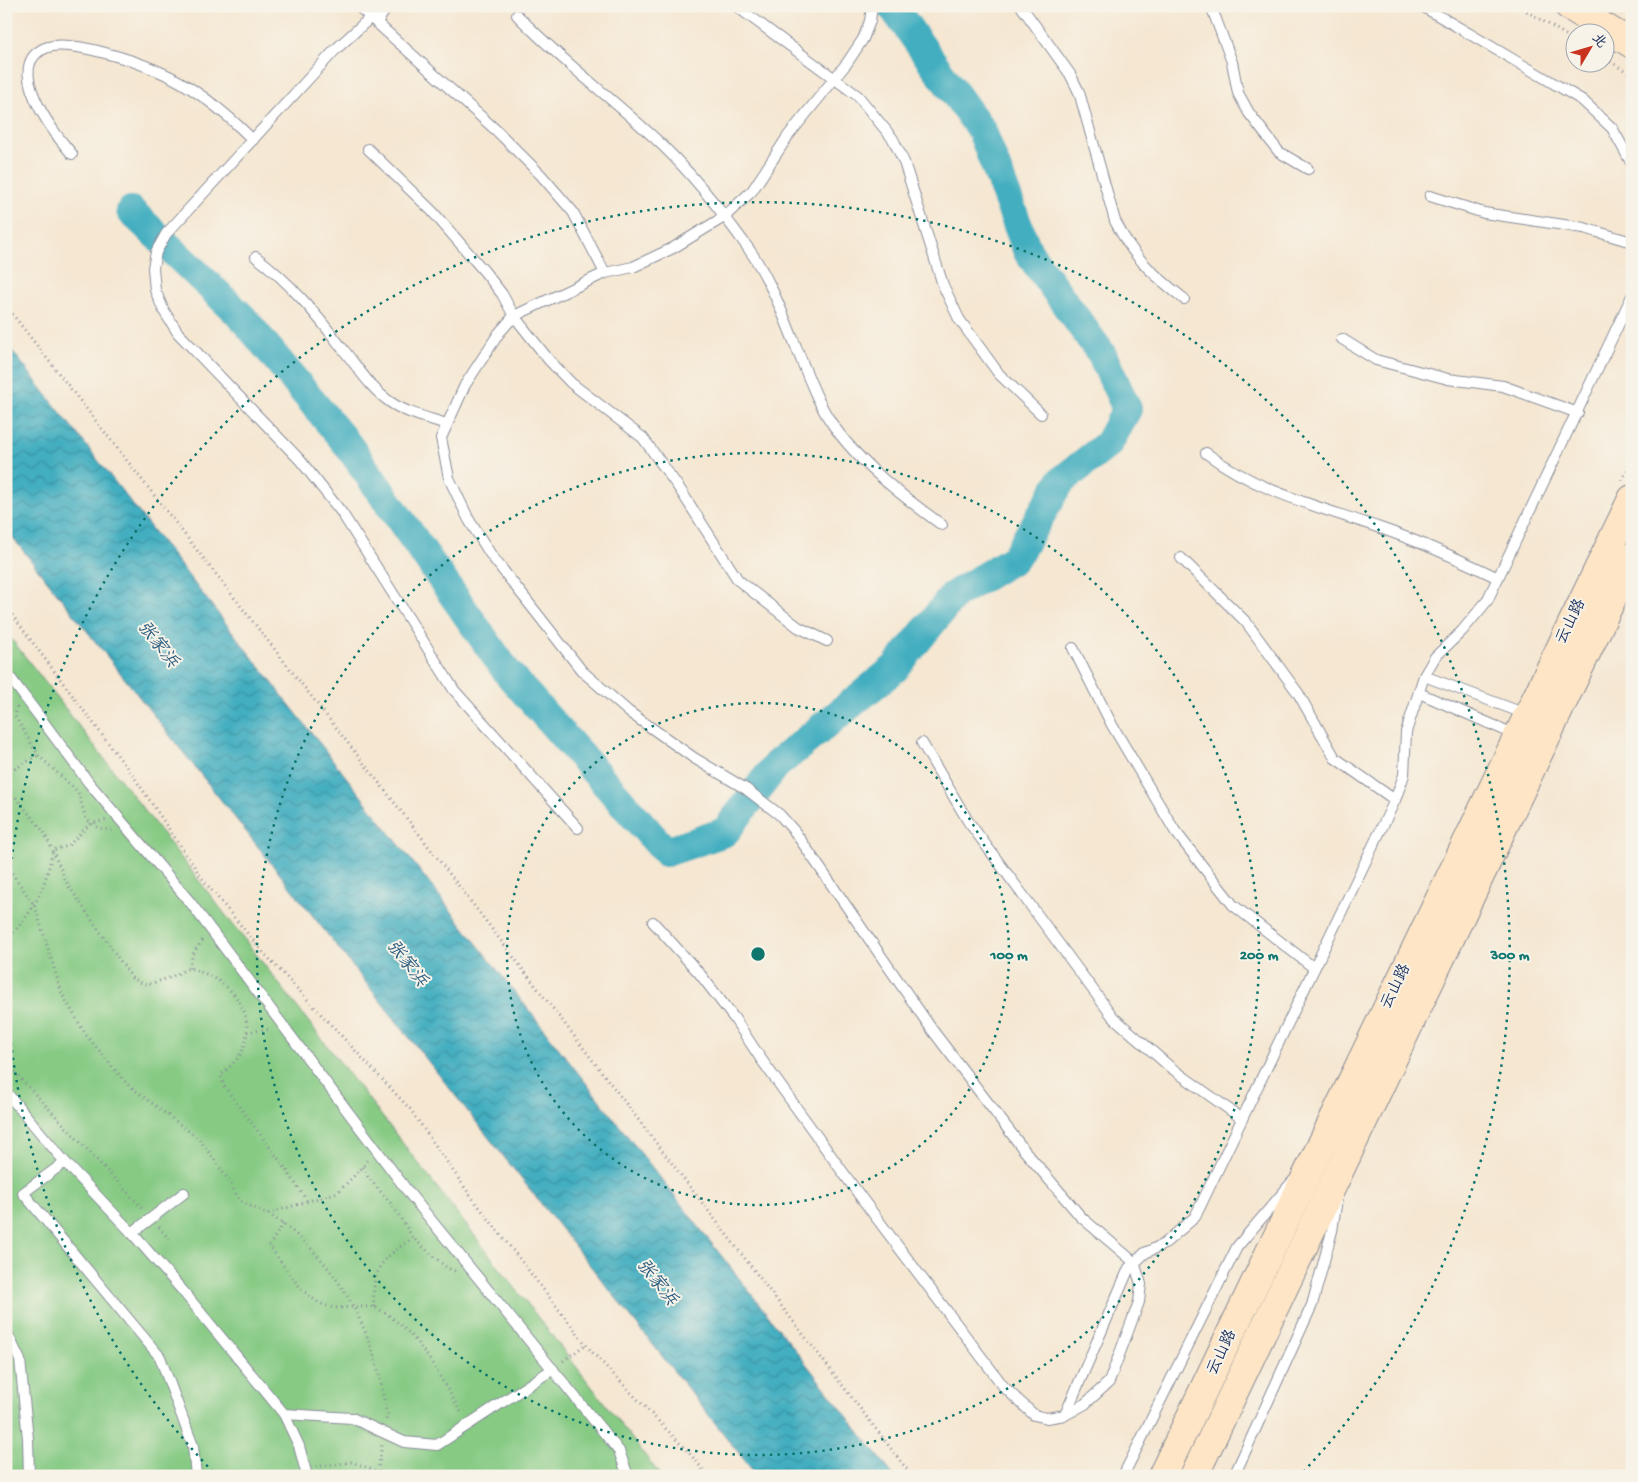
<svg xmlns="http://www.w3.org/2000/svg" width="1638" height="1482" viewBox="0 0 1638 1482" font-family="'Gochi Hand','LXGW WenKai TC',sans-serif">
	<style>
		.green { fill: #86ca84; stroke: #507c71 }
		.water { fill: url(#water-waves); stroke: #2e6e8f }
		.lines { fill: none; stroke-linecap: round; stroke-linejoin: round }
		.river { stroke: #42aec0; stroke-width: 30 }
		.service-casing { stroke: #888b98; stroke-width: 12 }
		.secondary-casing { stroke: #888b98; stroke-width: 30 }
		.path { stroke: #888b98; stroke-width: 3; stroke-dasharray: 1 4; stroke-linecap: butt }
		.service { stroke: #fff; stroke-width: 10 }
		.secondary { stroke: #fde5c5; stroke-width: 28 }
		.ring { fill: none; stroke: #0f766e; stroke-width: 2.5; stroke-dasharray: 2.5 5 }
		.labels { text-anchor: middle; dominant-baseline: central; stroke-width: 4; stroke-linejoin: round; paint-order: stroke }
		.street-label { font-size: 16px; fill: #1b2f5e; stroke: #f7f3e8 }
		.water-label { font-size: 18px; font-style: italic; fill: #295b80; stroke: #f7f3e8 }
		.centre { fill: #0f766e; stroke: #f7f3e8; stroke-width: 2.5 }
		.ring-label { font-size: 15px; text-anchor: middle; font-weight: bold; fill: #0f766e; stroke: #f7f3e8; stroke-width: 4; stroke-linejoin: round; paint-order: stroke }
	</style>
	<defs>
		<pattern id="water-waves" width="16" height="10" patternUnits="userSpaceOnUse" patternTransform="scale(1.25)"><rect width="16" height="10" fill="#42aec0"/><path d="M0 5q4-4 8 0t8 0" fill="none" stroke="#368e9f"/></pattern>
	</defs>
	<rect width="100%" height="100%" fill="#f7f3e8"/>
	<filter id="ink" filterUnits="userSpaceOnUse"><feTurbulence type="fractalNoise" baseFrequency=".02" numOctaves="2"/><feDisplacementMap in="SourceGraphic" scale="10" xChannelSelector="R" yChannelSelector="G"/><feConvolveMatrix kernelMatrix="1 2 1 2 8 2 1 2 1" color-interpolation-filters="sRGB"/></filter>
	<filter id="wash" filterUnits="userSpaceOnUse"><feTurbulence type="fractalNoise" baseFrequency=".0096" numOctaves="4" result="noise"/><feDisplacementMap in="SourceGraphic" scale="20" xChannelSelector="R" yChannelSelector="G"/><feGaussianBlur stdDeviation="1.12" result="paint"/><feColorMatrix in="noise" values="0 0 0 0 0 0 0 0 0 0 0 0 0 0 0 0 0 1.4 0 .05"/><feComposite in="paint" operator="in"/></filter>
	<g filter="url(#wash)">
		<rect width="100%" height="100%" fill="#f5e7d2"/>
		<polygon class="green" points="6,632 661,1476 6,1476"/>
		<polygon class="water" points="6,343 894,1476 757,1476 6,529"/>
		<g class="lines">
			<polyline class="river" points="131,211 242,317 348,445 507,672 666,852 725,832 776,765 895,668 954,595 1015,558 1061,481 1108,444 1127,409 1101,353 1028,252 982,131 892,6"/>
		</g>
	</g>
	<g filter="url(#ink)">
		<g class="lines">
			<defs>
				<g id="service">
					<polyline points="358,6 497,131 541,175 573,212 605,273"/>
					<polyline points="736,6 858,96 893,139 904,162 943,285 959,319 999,374 1041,414"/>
					<path d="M1021 6 1070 74 1079 92 1115 221C1134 259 1152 273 1184 299"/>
					<polyline points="1211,6 1232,62 1238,93 1249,113 1279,152 1308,169"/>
					<polyline points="1422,6 1582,100 1612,128 1632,164"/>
					<path d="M517 15C562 62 616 101 663 146 694 176 723 213 748 248 778 289 796 353 818 399 841 450 898 493 942 525"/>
					<polyline points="371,17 335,50 166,234 156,252 153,268 155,290 164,311 178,333 300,460 342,513 454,690 578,828"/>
					<polyline points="377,22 388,6"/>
					<polyline points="368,149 432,211 484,271 502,294 514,316 548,359 571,383 643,438 679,488 738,580 798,627 827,641"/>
					<path d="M72 154C53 132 0 63 48 47 73 40 135 61 158 71 194 86 226 113 253 140"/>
					<polyline points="1430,196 1484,213 1584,228 1632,242"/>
					<path d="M256 257C290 282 317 315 342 348 357 366 370 388 390 402 406 413 428 418 446 424"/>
					<polyline points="1342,339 1376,360 1448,379 1503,386 1578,413"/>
					<path d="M1206 453C1258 492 1320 507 1380 528 1421 542 1459 559 1498 578"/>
					<polyline points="1181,558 1246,622 1298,693 1335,758 1395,800"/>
					<polyline points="1073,648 1112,725 1175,831 1233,905 1314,968"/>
					<polyline points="6,672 89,783 190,902 409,1193 619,1451 628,1476"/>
					<polyline points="1424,676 1526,714"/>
					<polyline points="1419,693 1516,735"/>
					<polyline points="922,743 968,821 1113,1017 1170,1067 1241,1118"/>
					<polyline points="653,922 700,974 734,1018 761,1059 863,1200 1004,1387 1034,1415 1047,1418 1065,1415 1085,1404 1109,1382 1139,1302 1141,1284 1134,1262 1081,1217 1024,1150 933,1031 795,832 780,815 746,789 694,758 629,712 582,671 491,555 469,520 449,478 441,438 465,385 499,333 514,316 605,273 633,267 673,248 724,217 752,191 788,136 847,63 863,39 870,21 872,6"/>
					<polyline points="6,1092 65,1162 132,1233 182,1290 284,1414 352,1418 404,1442 437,1445 553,1369"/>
					<polyline points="65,1162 23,1193 160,1357 193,1446 196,1476"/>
					<polyline points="132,1233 184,1193"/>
					<polyline points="6,1331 20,1360 28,1439 29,1476"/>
					<polyline points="284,1414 299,1446 307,1476"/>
					<polyline points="1065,1415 1129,1268 1145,1253 1164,1244 1195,1217 1395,800 1404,775 1406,732 1424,676 1435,657 1462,631 1487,601 1632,296"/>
					<polyline points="1123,1476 1237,1247 1293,1181"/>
					<polyline points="1234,1476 1312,1305 1332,1231 1337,1199"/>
				</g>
				<g id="secondary">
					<polyline points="1569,6 1632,44"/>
					<polyline points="1162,1476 1632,499"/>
					<polyline points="1194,1476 1632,557"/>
				</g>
			</defs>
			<use href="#service" class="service-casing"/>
			<use href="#secondary" class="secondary-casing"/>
			<g class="path">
				<polyline points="1518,6 1576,41"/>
				<polyline points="1606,59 1632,75"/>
				<polyline points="6,306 412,825 912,1476"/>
				<polyline points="1622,480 1632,460"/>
				<polyline points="6,607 136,780 204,881 261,950 410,1109 470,1195 591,1351 691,1455 708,1476"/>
				<polyline points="17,707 15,716 38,755 78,792 86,819 98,828 112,830"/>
				<polyline points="6,774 38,755"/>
				<path d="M6 786 44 832 68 885 132 978 146 985 169 978 189 968C225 977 259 1008 243 1049 240 1058 228 1068 221 1075L224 1086 283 1165 307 1201"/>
				<polyline points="6,865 35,906 62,994 86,1035 127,1084 199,1139 228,1179 240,1201 267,1214 338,1192 363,1167 367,1160"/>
				<path d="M6 940C34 912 45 889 53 850L68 846 90 824 106 820"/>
				<polyline points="189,968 193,954 203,939"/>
				<polyline points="247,1032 271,1029"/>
				<polyline points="6,1060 19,1077 143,1209"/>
				<polyline points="363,1167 368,1177 393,1206 413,1238 447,1268 455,1271"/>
				<path d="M268 1214C317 1244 352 1293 371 1347 379 1368 382 1392 387 1414L386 1421"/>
				<path d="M283 1224 269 1246C287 1268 306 1307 338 1308 346 1308 370 1305 376 1308 418 1329 439 1376 462 1414"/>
				<polyline points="159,1227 171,1242"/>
				<path d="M374 1307C371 1269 382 1258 413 1238"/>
				<polyline points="563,1361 585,1345"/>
				<polyline points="316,1467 352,1462 390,1476"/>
				<polyline points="377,1476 382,1445"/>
			</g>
			<use href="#service" class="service"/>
			<use href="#secondary" class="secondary"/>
		</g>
	</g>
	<g class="ring">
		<circle cx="758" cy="954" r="251"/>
		<circle cx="758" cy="954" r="501"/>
		<path d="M213 1472A752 752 0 0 1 6 974M6 934A752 752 0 1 1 1303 1472"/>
	</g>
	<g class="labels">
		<g class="street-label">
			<text transform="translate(1572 622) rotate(-64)">云山路</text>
			<text transform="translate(1397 987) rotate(-64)">云山路</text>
			<text transform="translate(1223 1353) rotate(-65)">云山路</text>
		</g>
		<g class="water-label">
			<text transform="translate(157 645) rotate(52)">张家浜</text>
			<text transform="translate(406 964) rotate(52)">张家浜</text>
			<text transform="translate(656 1283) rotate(52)">张家浜</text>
		</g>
	</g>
	<circle cx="758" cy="954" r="8" class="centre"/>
	<g class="ring-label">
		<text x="1009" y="959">100 m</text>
		<text x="1259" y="959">200 m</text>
		<text x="1510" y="959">300 m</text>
	</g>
	<rect width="1638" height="1482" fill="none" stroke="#f7f3e8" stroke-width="25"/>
	<g transform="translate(1590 48) rotate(52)"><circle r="24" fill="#f7f3e8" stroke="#9fa5b1"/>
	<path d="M0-4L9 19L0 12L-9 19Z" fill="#c8321e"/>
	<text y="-8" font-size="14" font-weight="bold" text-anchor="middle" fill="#1b2f5e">北</text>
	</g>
</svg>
